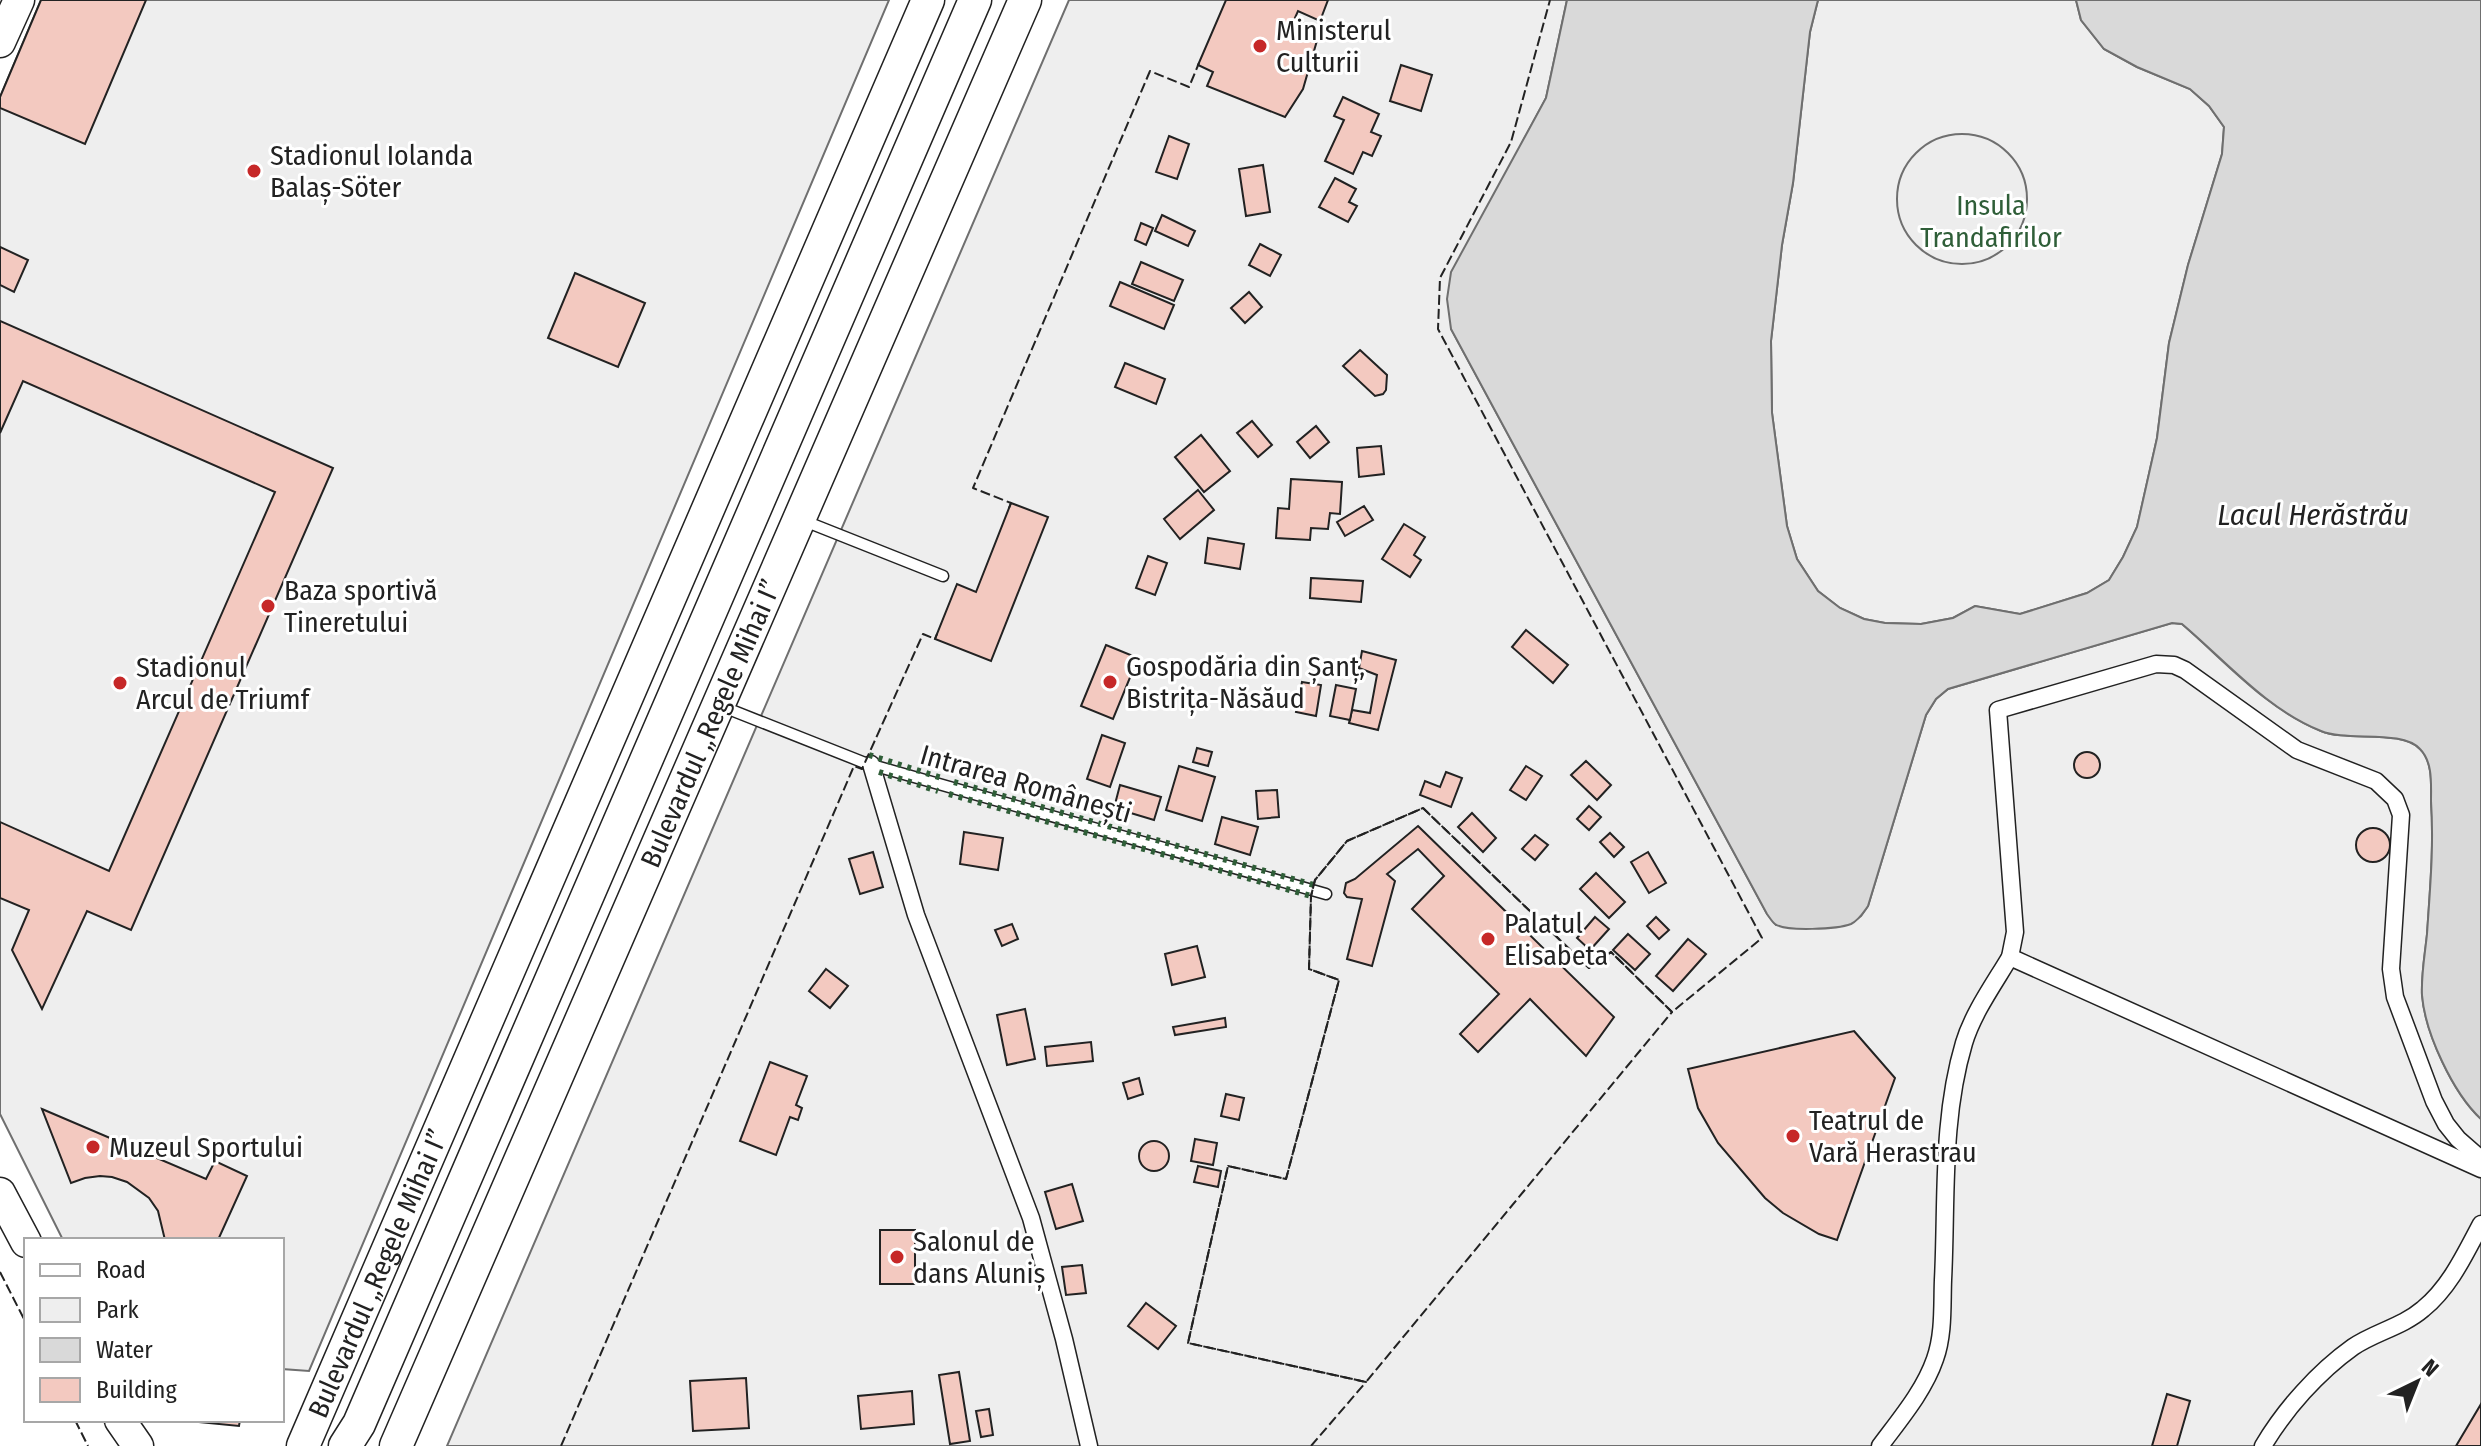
<svg xmlns="http://www.w3.org/2000/svg" width="2481" height="1446" viewBox="0 0 2481 1446" font-family="'Fira Sans Condensed',sans-serif">
	<style>
		.green { fill: #eee; stroke: #6f6f6f; stroke-width: 2 }
		.parking { fill: #ededed; stroke: #6f6f6f; stroke-width: 2 }
		.water { fill: #d9d9d9; stroke: #6f6f6f; stroke-width: 2 }
		.building { fill: #f3c9c0; stroke: #222; stroke-width: 2 }
		.lines { fill: none; stroke-linecap: round; stroke-linejoin: round }
		.service-casing { stroke: #222; stroke-width: 13 }
		.pedestrian-casing { stroke: #222; stroke-width: 19 }
		.secondary-casing { stroke: #222; stroke-width: 33 }
		.primary-casing { stroke: #222; stroke-width: 35 }
		.service { stroke: #fff; stroke-width: 10 }
		.pedestrian { stroke: #fff; stroke-width: 16 }
		.secondary { stroke: #fff; stroke-width: 30 }
		.primary { stroke: #fff; stroke-width: 32 }
		.hedge { stroke: #2f5e38; stroke-width: 6; stroke-dasharray: 4 6; stroke-linecap: butt }
		.fence { stroke: #222; stroke-width: 2; stroke-dasharray: 10 4; stroke-linecap: butt }
		.poi-dot { fill: #c62828; stroke: #fff; stroke-width: 3 }
		.labels { text-anchor: middle; dominant-baseline: central; stroke-width: 6; stroke-linejoin: round; paint-order: stroke }
		.poi-label { font-size: 28px; fill: #222; stroke: #fff; text-anchor: start }
		.park-label { font-size: 28px; fill: #2f5e38; stroke: #fff }
		.street-label { font-size: 28px; fill: #222; stroke: #fff }
		.water-label { font-size: 30px; font-style: italic; fill: #222; stroke: #fff }
	</style>
	<rect width="100%" height="100%" fill="#fff"/>
	<g class="green">
		<polygon points="41,0 889,0 309,1371 282,1369 282,1240 63,1240 0,1114 0,97"/>
		<path d="M1069 0H1567L1546 98 1523 141 1451 329 1767 914 1776 925 1850 924 1861 916 1868 906 1926 715 1936 699 1948 689 2172 623 2182 624C2226 662 2266 709 2321 731 2347 742 2402 729 2420 749 2433 762 2431 784 2431 801 2434 846 2430 889 2427 934 2425 954 2421 975 2422 995 2425 1033 2453 1093 2481 1119V1446H447Z"/>
		<polygon points="1818,0 2076,0 2081,20 2104,49 2137,67 2190,89 2209,106 2224,127 2222,154 2188,265 2169,343 2157,438 2137,527 2123,557 2109,580 2087,593 2020,614 1975,606 1953,618 1921,624 1885,623 1864,619 1840,608 1818,591 1797,559 1787,526 1772,413 1771,341 1782,245 1793,183 1810,32"/>
	</g>
	<circle class="parking" cx="1962" cy="199" r="65"/>
	<path class="water" d="M1567 0H1818L1810 32 1793 183 1782 245 1771 341 1772 413 1787 526 1797 559 1818 591 1840 608 1864 619 1885 623 1921 624 1953 618 1975 606 2020 614 2087 593 2109 580 2123 557 2137 527 2157 438 2169 343 2188 265 2222 154 2224 127 2209 106 2190 89 2137 67 2104 49 2081 20 2076 0H2481V1119C2453 1093 2425 1033 2422 995 2421 975 2425 954 2427 934 2430 889 2434 846 2431 801 2431 784 2433 762 2420 749 2402 729 2347 742 2321 731 2266 709 2226 661 2182 624L2172 623 1948 689 1936 699 1926 715 1868 906C1863 913 1859 920 1851 924 1838 929 1786 932 1775 924 1772 922 1770 918 1767 914L1451 329 1447 299 1451 272 1546 98Z"/>
	<g class="building">
		<polygon points="41,0 146,0 85,144 0,108 0,97"/>
		<polygon points="1226,0 1328,0 1320,21 1298,11 1294,20 1320,30 1303,89 1285,117 1207,86 1213,72 1198,65"/>
		<polygon points="1401,65 1432,75 1421,111 1390,101"/>
		<polygon points="1343,97 1379,114 1371,132 1381,136 1372,156 1363,152 1353,174 1325,161 1344,120 1334,116"/>
		<polygon points="1169,136 1189,144 1177,179 1156,172"/>
		<polygon points="1263,165 1270,212 1246,216 1239,169"/>
		<polygon points="1335,178 1356,189 1349,202 1357,206 1348,222 1319,207"/>
		<polygon points="1162,215 1195,231 1188,246 1155,231"/>
		<polygon points="1141,223 1153,228 1146,245 1135,240"/>
		<polygon points="1260,244 1281,255 1270,276 1249,265"/>
		<polygon points="0,247 28,260 14,292 0,285"/>
		<polygon points="1141,262 1183,280 1174,301 1132,284"/>
		<polygon points="575,273 645,303 618,367 548,338"/>
		<polygon points="1120,282 1174,305 1164,329 1110,306"/>
		<polygon points="1249,292 1262,307 1245,323 1231,308"/>
		<polygon points="0,321 333,468 131,930 87,911 42,1009 12,950 29,910 0,898 0,822 109,871 275,492 23,381 0,433"/>
		<polygon points="1360,350 1387,375 1386,390 1383,394 1375,396 1343,366"/>
		<polygon points="1125,363 1165,379 1156,404 1115,387"/>
		<polygon points="1252,421 1272,445 1258,457 1237,433"/>
		<polygon points="1316,426 1329,442 1310,458 1297,442"/>
		<polygon points="1201,435 1230,471 1204,492 1175,457"/>
		<polygon points="1381,446 1384,474 1359,477 1357,448"/>
		<polygon points="1291,479 1342,482 1340,514 1330,513 1328,529 1311,528 1310,540 1276,538 1278,508 1289,509"/>
		<polygon points="1198,490 1214,510 1180,539 1164,519"/>
		<polygon points="1011,503 1048,517 991,661 935,639 957,584 976,592"/>
		<polygon points="1364,506 1373,520 1345,536 1337,522"/>
		<polygon points="1404,524 1425,537 1414,555 1421,560 1410,577 1382,559"/>
		<polygon points="1208,538 1244,544 1240,569 1205,563"/>
		<polygon points="1148,556 1167,563 1155,595 1136,588"/>
		<polygon points="1311,578 1363,581 1361,602 1310,598"/>
		<polygon points="1526,630 1568,665 1553,683 1512,647"/>
		<polygon points="1106,645 1138,658 1113,719 1081,706"/>
		<polygon points="1362,651 1396,660 1378,730 1349,723 1352,710 1370,713 1377,675 1359,668"/>
		<polygon points="1302,682 1321,685 1316,716 1296,712"/>
		<polygon points="1336,685 1356,689 1350,720 1330,716"/>
		<polygon points="1102,735 1125,743 1110,787 1087,779"/>
		<polygon points="1197,748 1212,752 1208,766 1193,762"/>
		<circle cx="2087" cy="765" r="13"/>
		<polygon points="1586,761 1611,785 1597,800 1571,775"/>
		<polygon points="1179,766 1215,777 1202,821 1166,810"/>
		<polygon points="1526,766 1542,776 1526,800 1510,790"/>
		<polygon points="1446,772 1462,778 1451,807 1420,795 1425,781 1440,787"/>
		<polygon points="1120,785 1161,797 1154,820 1114,808"/>
		<polygon points="1277,790 1279,817 1258,819 1256,791"/>
		<polygon points="1589,806 1601,817 1589,830 1577,819"/>
		<polygon points="1472,813 1496,838 1483,852 1458,827"/>
		<polygon points="1222,817 1258,827 1250,855 1215,844"/>
		<polygon points="1418,826 1614,1017 1586,1056 1530,999 1478,1052 1460,1034 1499,994 1412,909 1444,876 1418,849 1387,874 1395,881 1372,966 1347,959 1362,899 1347,897 1344,893 1346,883 1355,879"/>
		<circle cx="2373" cy="845" r="17"/>
		<polygon points="964,832 1003,838 998,870 960,864"/>
		<polygon points="1610,833 1624,847 1614,857 1600,842"/>
		<polygon points="1535,835 1548,845 1535,860 1522,849"/>
		<polygon points="873,852 883,887 860,894 849,859"/>
		<polygon points="1648,852 1666,883 1649,893 1631,862"/>
		<polygon points="1596,873 1625,902 1609,918 1580,889"/>
		<polygon points="1595,917 1609,929 1590,950 1577,938"/>
		<polygon points="1656,917 1669,930 1659,939 1647,926"/>
		<polygon points="1012,924 1018,939 1002,946 995,930"/>
		<polygon points="1628,934 1650,954 1635,970 1613,950"/>
		<polygon points="1688,939 1706,954 1673,991 1656,976"/>
		<polygon points="1197,946 1205,977 1172,985 1165,954"/>
		<polygon points="826,969 848,986 830,1008 809,991"/>
		<polygon points="1025,1009 1035,1059 1007,1065 997,1015"/>
		<polygon points="1225,1018 1226,1027 1175,1035 1173,1027"/>
		<polygon points="1854,1031 1895,1078 1837,1240 1819,1234 1783,1213 1765,1198 1718,1143 1698,1108 1688,1069"/>
		<polygon points="1091,1042 1093,1061 1047,1066 1045,1047"/>
		<polygon points="770,1062 807,1076 796,1105 802,1108 798,1120 790,1117 776,1155 740,1141"/>
		<polygon points="1139,1078 1143,1094 1128,1099 1123,1083"/>
		<polygon points="1226,1094 1244,1098 1239,1120 1221,1116"/>
		<polygon points="42,1109 206,1179 215,1161 247,1176 218,1240 165,1240 158,1211 149,1198 127,1182 112,1177 100,1176 85,1178 71,1183"/>
		<polygon points="1195,1139 1217,1143 1213,1165 1191,1161"/>
		<circle cx="1154" cy="1156" r="15"/>
		<polygon points="1198,1166 1221,1171 1218,1187 1194,1182"/>
		<polygon points="1072,1184 1083,1221 1056,1229 1045,1192"/>
		<rect x="880" y="1230" width="35" height="54"/>
		<polygon points="1082,1265 1086,1293 1066,1295 1062,1267"/>
		<polygon points="1146,1303 1176,1326 1158,1349 1128,1326"/>
		<polygon points="959,1372 970,1441 950,1444 939,1375"/>
		<polygon points="746,1378 749,1428 693,1431 690,1381"/>
		<polygon points="912,1391 914,1424 861,1429 858,1396"/>
		<polygon points="2167,1394 2190,1401 2177,1446 2152,1446"/>
		<polygon points="2481,1404 2481,1446 2456,1446"/>
		<polygon points="989,1409 993,1435 981,1437 976,1411"/>
		<polygon points="178,1420 240,1420 239,1426"/>
	</g>
	<g class="lines">
		<defs>
			<g id="service">
				<polyline points="802,520 943,576"/>
				<polyline points="721,706 865,763 1326,894"/>
			</g>
			<g id="pedestrian">
				<polyline points="871,764 916,915 1031,1218 1064,1339 1089,1446"/>
				<polyline points="2010,957 2481,1169"/>
				<path d="M1880 1446C1900 1419 1924 1391 1935 1359 1944 1334 1942 1305 1943 1280 1947 1201 1941 1120 1964 1043 1973 1013 1994 984 2010 957L2015 932 1998 710 2156 664 2174 665 2185 670 2297 750 2376 781 2395 799 2401 815 2391 969 2395 997 2434 1101 2446 1124 2458 1139 2481 1159"/>
				<path d="M2263 1446C2285 1409 2318 1372 2353 1347 2375 1332 2402 1327 2423 1309 2450 1287 2465 1254 2481 1224"/>
			</g>
			<g id="secondary">
				<polyline points="0,42 19,0"/>
				<polyline points="0,1193 26,1242"/>
				<polyline points="120,1420 138,1446"/>
			</g>
			<g id="primary">
				<path id="s1" d="M303 1446 928 0"/>
				<polyline points="345,1446 359,1424 975,0"/>
				<path id="s2" d="M396 1446 1025 0"/>
			</g>
		</defs>
		<use href="#service" class="service-casing"/>
		<use href="#pedestrian" class="pedestrian-casing"/>
		<use href="#secondary" class="secondary-casing"/>
		<use href="#primary" class="primary-casing"/>
		<use href="#service" class="service"/>
		<use href="#pedestrian" class="pedestrian"/>
		<use href="#secondary" class="secondary"/>
		<use href="#primary" class="primary"/>
		<g class="hedge">
			<polyline points="869,755 945,779"/>
			<polyline points="879,772 938,791"/>
			<polyline points="954,782 1314,885"/>
			<polyline points="949,794 1311,896"/>
		</g>
		<g class="fence">
			<polyline points="1009,508 1011,503 973,488 1150,71 1189,87 1199,63"/>
			<polygon points="1423,808 1589,968 1611,952 1672,1012 1366,1382 1188,1343 1228,1166 1286,1179 1339,980 1309,969 1311,896 1315,880 1347,841"/>
			<polyline points="0,1272 26,1323"/>
			<polyline points="75,1420 88,1446"/>
			<polyline points="561,1446 854,766 862,769 923,634 935,639 937,634"/>
			<polyline points="1311,1446 1366,1382 1188,1343 1228,1166 1286,1179 1339,980 1309,969 1311,896 1315,880 1347,841 1423,808 1589,968 1611,952 1672,1012 1762,938 1438,329 1440,278 1511,142 1550,0"/>
		</g>
	</g>
	<g class="poi-dot">
		<circle cx="1260" cy="46" r="8"/>
		<circle cx="254" cy="171" r="8"/>
		<circle cx="268" cy="606" r="8"/>
		<circle cx="1110" cy="682" r="8"/>
		<circle cx="120" cy="683" r="8"/>
		<circle cx="1488" cy="939" r="8"/>
		<circle cx="1793" cy="1136" r="8"/>
		<circle cx="93" cy="1147" r="8"/>
		<circle cx="897" cy="1257" r="8"/>
	</g>
	<g class="labels">
		<g class="poi-label">
			<text x="1276" y="30">Ministerul<tspan x="1276" dy="32">Culturii</tspan></text>
			<text x="270" y="155">Stadionul Iolanda<tspan x="270" dy="32">Balaș-Söter</tspan></text>
			<text x="284" y="590">Baza sportivă<tspan x="284" dy="32">Tineretului</tspan></text>
			<text x="1126" y="666">Gospodăria din Șanț,<tspan x="1126" dy="32">Bistrița-Năsăud</tspan></text>
			<text x="136" y="667">Stadionul<tspan x="136" dy="32">Arcul de Triumf</tspan></text>
			<text x="1504" y="923">Palatul<tspan x="1504" dy="32">Elisabeta</tspan></text>
			<text x="1809" y="1120">Teatrul de<tspan x="1809" dy="32">Vară Herastrau</tspan></text>
			<text x="109" y="1147">Muzeul Sportului</text>
			<text x="913" y="1241">Salonul de<tspan x="913" dy="32">dans Aluniș</tspan></text>
		</g>
		<g class="park-label">
			<text x="1991" y="205">Insula<tspan x="1991" dy="32">Trandafirilor</tspan></text>
		</g>
		<g class="street-label">
			<text stroke="none"><textPath href="#s2" startOffset="788">Bulevardul „Regele Mihai I”</textPath></text>
			<text transform="translate(1026 784) rotate(16)">Intrarea Românești</text>
			<text stroke="none"><textPath href="#s1" startOffset="188">Bulevardul „Regele Mihai I”</textPath></text>
		</g>
		<g class="water-label">
			<text x="2313" y="515">Lacul Herăstrău</text>
		</g>
	</g>
	<rect x="24" y="1238" width="260" height="184" fill="#ffffff" stroke="#a7a7a7" stroke-width="2"/>
	<rect x="40" y="1264" width="40" height="12" fill="#ffffff" stroke="#a7a7a7" stroke-width="2"/>
	<text x="96" y="1278" font-size="24" fill="#222222">Road</text>
	<rect x="40" y="1298" width="40" height="24" fill="#eeeeee" stroke="#a7a7a7" stroke-width="2"/>
	<text x="96" y="1318" font-size="24" fill="#222222">Park</text>
	<rect x="40" y="1338" width="40" height="24" fill="#d9d9d9" stroke="#a7a7a7" stroke-width="2"/>
	<text x="96" y="1358" font-size="24" fill="#222222">Water</text>
	<rect x="40" y="1378" width="40" height="24" fill="#f3c9c0" stroke="#a7a7a7" stroke-width="2"/>
	<text x="96" y="1398" font-size="24" fill="#222222">Building</text>
	<g transform="translate(2417 1382) rotate(43)" stroke="#ffffff" stroke-width="6" paint-order="stroke">
	<path d="M0-6L14 30L0 20L-14 30Z" fill="#222222"/>
	<text y="-12" font-size="22" font-weight="bold" text-anchor="middle" fill="#222222">N</text>
	</g>
</svg>
